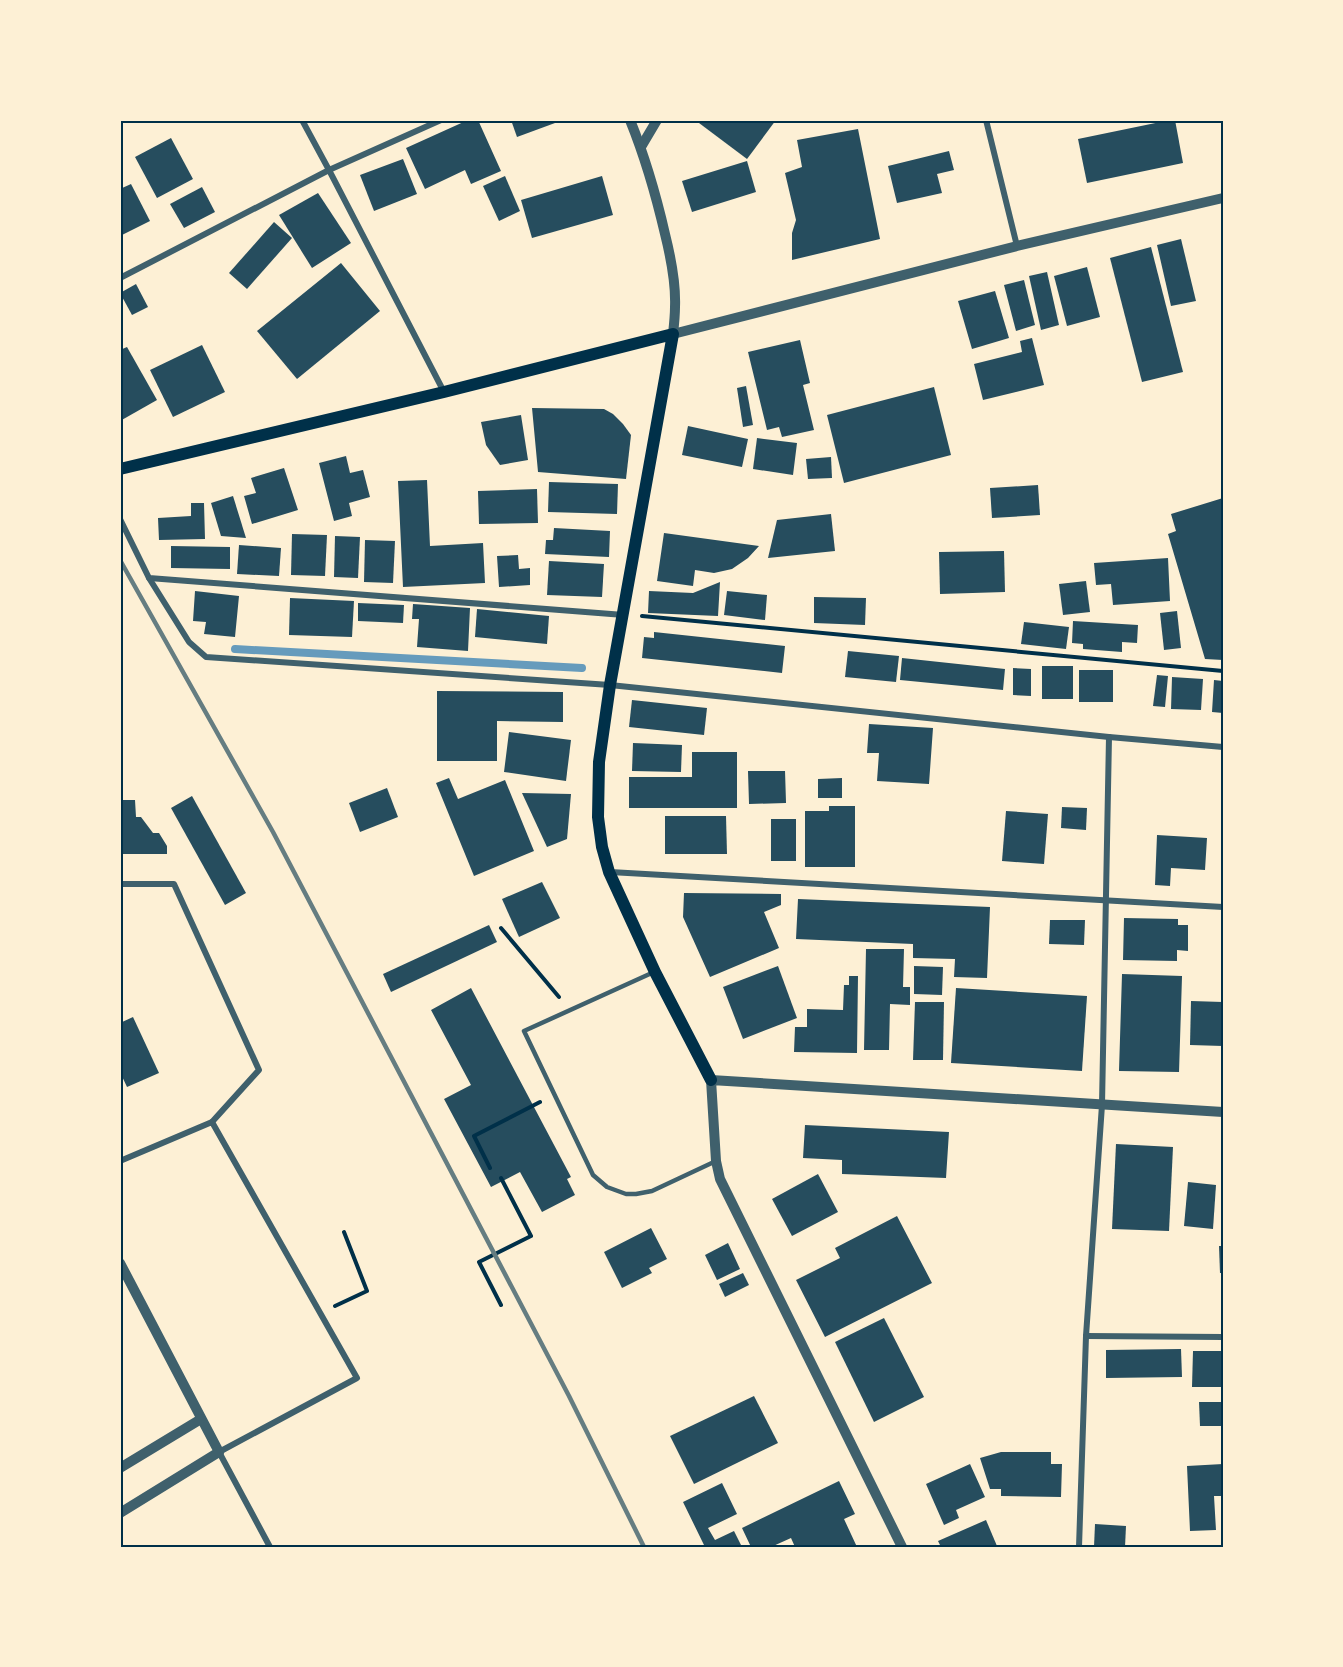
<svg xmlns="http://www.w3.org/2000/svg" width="1343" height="1667" viewBox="0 0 1343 1667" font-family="'Public Sans',sans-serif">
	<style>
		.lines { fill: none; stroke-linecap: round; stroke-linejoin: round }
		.stream { stroke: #669bbc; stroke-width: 8 }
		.building { fill: #264d5e }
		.path { stroke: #003049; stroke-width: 4 }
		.service { stroke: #3f606c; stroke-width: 4.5 }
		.minor { stroke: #3f606c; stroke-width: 6 }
		.tertiary { stroke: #3f606c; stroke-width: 10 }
		.secondary { stroke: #003049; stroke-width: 12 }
		.rail { stroke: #657d81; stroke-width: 4.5 }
		.neatline { fill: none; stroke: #003049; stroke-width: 2 }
	</style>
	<rect width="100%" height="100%" fill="#fdf0d5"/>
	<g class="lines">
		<polyline class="stream" points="235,649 582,668"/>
	</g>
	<g class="building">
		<polygon points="468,120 478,120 501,171 471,184 465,170 425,189 406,148"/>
		<polygon points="511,120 554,120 555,123 517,137"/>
		<polygon points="695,120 776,120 747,159"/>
		<polygon points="1170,120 1175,120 1183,163 1087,183 1078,139"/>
		<polygon points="858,129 880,239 792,260 792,233 796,220 785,173 802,167 797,140"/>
		<polygon points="171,138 193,179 157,198 135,157"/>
		<polygon points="949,151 954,170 937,174 942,193 897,203 888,166"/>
		<polygon points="403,159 417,194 374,211 360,175"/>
		<polygon points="747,161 756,192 692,212 682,181"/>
		<polygon points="505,176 520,211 499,221 483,186"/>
		<polygon points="602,176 613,215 532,238 521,200"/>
		<polygon points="131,184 150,221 120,236 120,189"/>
		<polygon points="202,187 215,212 184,228 170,204"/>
		<polygon points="318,193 351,243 312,268 279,215"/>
		<polygon points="274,222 292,238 247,289 229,273"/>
		<polygon points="1181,239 1196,301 1171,306 1157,245"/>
		<polygon points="1151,247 1183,372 1142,382 1110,258"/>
		<polygon points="341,263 380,311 297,379 257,331"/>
		<polygon points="1087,267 1100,317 1067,326 1054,276"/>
		<polygon points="1047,272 1059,325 1041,330 1029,276"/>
		<polygon points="1024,280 1035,325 1016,331 1004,285"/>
		<polygon points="136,284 148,307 132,315 120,293"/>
		<polygon points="995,291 1009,338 972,349 958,301"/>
		<polygon points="1032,338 1044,385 983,400 974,364 1022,352 1020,341"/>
		<polygon points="800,340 810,383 803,385 814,430 782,437 779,427 767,430 748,352"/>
		<polygon points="202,345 225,392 173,417 150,370"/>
		<polygon points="127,347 157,400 120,421 120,350"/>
		<polygon points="746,386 753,425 743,427 737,388"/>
		<polygon points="934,387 951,455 844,483 827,415"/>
		<polygon points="532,408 604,409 613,414 623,424 631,435 626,479 538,472"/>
		<polygon points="521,415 528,460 500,465 486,445 481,422"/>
		<polygon points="688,426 748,439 742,467 682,455"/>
		<polygon points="757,438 797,443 793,475 753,469"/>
		<polygon points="346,456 350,473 363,470 370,497 349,503 352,516 334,521 319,463"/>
		<polygon points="831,457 832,478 808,479 806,459"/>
		<polygon points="284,468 298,510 252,524 244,496 256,493 251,478"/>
		<polygon points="427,480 430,546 483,543 485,583 403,587 398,481"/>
		<polygon points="549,482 618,484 617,514 548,512"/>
		<polygon points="1038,485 1040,515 992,518 990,488"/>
		<polygon points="537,489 538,523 479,524 478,491"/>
		<polygon points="233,496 246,538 221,536 211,503"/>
		<polygon points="1223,498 1223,660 1205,659 1168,534 1176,531 1171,514"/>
		<polygon points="191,503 204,503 205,539 159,540 158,518 191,516"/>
		<polygon points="831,514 835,551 768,558 777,520"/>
		<polygon points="554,528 610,531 609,557 545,554 546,540 553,540"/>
		<polygon points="664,533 759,546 748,558 732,569 714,573 695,570 693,586 657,581"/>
		<polygon points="292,534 327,535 325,576 291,575"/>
		<polygon points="335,536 360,537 358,578 334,577"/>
		<polygon points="365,540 395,541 393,583 364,582"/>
		<polygon points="239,545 281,548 279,576 237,574"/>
		<polygon points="171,546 230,547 230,569 171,568"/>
		<polygon points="1004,551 1005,592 940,594 939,552"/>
		<polygon points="518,555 519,569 530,568 530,585 499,587 497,556"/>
		<polygon points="1168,558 1170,601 1113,605 1111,584 1096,585 1094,563"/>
		<polygon points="549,561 604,564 602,597 547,595"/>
		<polygon points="1086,581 1090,612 1063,615 1059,584"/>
		<polygon points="720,582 718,616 648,613 649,591 693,593"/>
		<polygon points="195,591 239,596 235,637 204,634 206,622 193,621"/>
		<polygon points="727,591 767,595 765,620 724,615"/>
		<polygon points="814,597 866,598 865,625 814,623"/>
		<polygon points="290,598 354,601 352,637 289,635"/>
		<polygon points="358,603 404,605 403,623 358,621"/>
		<polygon points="413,604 470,608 468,651 417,647 419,619 412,619"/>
		<polygon points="477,609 549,616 547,644 475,637"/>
		<polygon points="1177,611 1181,648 1164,650 1160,613"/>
		<polygon points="1073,621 1138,625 1137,643 1122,642 1122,652 1083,649 1083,644 1072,643"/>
		<polygon points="1024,622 1069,627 1066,649 1021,644"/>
		<polygon points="654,632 785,646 782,673 642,658 644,637 654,638"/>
		<polygon points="848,651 899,656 896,682 845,677"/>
		<polygon points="902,658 1005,669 1003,690 900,680"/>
		<rect x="1042" y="666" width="31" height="33"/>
		<polygon points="1013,668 1031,669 1031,696 1013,695"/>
		<rect x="1079" y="670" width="34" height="32"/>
		<polygon points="1157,675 1168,676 1165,707 1153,706"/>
		<polygon points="1172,677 1203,679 1201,710 1171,709"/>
		<polygon points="1214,680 1223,681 1223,713 1212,712"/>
		<polygon points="437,691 563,692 563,722 497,721 497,761 437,761"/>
		<polygon points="632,700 707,708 704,735 629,727"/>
		<polygon points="869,724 933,728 929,784 877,781 879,753 867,753"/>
		<polygon points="509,732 571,740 566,781 504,772"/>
		<polygon points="633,743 682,745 681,772 632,771"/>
		<polygon points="692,752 737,752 737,808 629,808 629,777 692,777"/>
		<polygon points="748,771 785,771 786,803 749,804"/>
		<polygon points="449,778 458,799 505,780 534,851 474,876 436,783"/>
		<polygon points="842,778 842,798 818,798 818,779"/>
		<polygon points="387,788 398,817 360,832 349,803"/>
		<polygon points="522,793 571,794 567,839 547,847"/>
		<polygon points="192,796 246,893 225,905 171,808"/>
		<polygon points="120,800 135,800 136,817 141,817 153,833 159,833 167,846 167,854 120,854"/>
		<polygon points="829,806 855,806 855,867 805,867 805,811 829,811"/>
		<polygon points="1062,807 1087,808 1086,830 1061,828"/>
		<polygon points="1006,811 1048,814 1044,864 1002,861"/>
		<polygon points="665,816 726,816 727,854 665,854"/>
		<rect x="771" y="819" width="25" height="42"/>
		<polygon points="1157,835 1207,838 1205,870 1171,868 1170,886 1155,885"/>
		<polygon points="542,882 560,918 519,937 502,899"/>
		<polygon points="684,893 781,894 781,905 764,912 779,948 710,977 683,917"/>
		<polygon points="798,899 990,907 987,978 954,977 955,959 913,958 913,944 796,939"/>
		<polygon points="1124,918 1178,919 1178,925 1188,925 1188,951 1177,950 1177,961 1123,960"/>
		<polygon points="1050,920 1085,920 1084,945 1049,944"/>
		<polygon points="489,925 497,942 391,992 383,974"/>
		<polygon points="866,949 904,949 903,987 910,987 910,1005 890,1004 889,1050 864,1050"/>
		<polygon points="778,966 797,1018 743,1039 723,987"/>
		<polygon points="914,966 943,967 942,995 914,994"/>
		<polygon points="1122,974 1182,976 1179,1072 1119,1071"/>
		<polygon points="849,976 858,976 857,1053 794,1052 795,1027 807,1027 807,1009 843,1010 844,985 849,985"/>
		<polygon points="471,988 571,1177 567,1179 575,1195 542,1212 520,1172 491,1187 444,1099 471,1085 431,1010"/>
		<polygon points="956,988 1087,996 1082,1071 951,1063"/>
		<polygon points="1191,1001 1223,1002 1223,1046 1190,1045"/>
		<polygon points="915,1002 944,1002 943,1060 913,1060"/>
		<polygon points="133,1017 159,1073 127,1087 120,1072 120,1023"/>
		<polygon points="805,1125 949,1132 946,1178 842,1174 842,1160 803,1158"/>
		<polygon points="1116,1144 1173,1147 1169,1231 1112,1229"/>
		<polygon points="818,1174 838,1212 792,1236 772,1199"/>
		<polygon points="1188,1182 1216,1185 1213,1229 1184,1226"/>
		<polygon points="897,1216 932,1283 825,1337 796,1280 840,1258 835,1248"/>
		<polygon points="651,1228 667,1259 649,1268 652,1273 622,1288 604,1252"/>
		<polygon points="728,1243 740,1269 717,1280 705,1255"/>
		<polygon points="1219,1246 1223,1246 1223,1273 1220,1273"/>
		<polygon points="743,1273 749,1285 725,1297 719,1284"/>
		<polygon points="884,1318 924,1397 874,1422 835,1342"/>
		<polygon points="1181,1349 1182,1377 1106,1378 1106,1350"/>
		<polygon points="1193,1351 1223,1351 1223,1387 1192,1387"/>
		<polygon points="754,1396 778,1443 694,1484 670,1436"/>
		<polygon points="1199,1402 1223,1402 1223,1426 1200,1426"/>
		<polygon points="1001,1452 1051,1452 1051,1464 1062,1464 1061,1497 1001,1496 1001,1489 990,1489 980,1458"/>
		<polygon points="970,1464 985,1497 956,1510 959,1518 944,1525 926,1484"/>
		<polygon points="1223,1464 1223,1496 1214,1496 1216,1530 1190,1531 1187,1466"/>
		<polygon points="839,1481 855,1514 844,1519 857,1547 795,1547 791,1538 771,1547 751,1547 742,1528"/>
		<polygon points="722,1483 737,1514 708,1528 715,1540 734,1531 742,1547 701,1547 704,1545 683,1502"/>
		<polygon points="986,1520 997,1546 941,1547 938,1541"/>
		<polygon points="1095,1524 1126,1526 1125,1547 1094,1547"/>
	</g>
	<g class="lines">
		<g class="path">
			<polyline points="642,616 1223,671"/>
			<polyline points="501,928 559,997"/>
			<polyline points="490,1168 474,1136 540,1102"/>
			<polyline points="501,1178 531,1236 479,1262 501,1305"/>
			<polyline points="335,1306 367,1291 344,1232"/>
		</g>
		<polyline class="service" points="654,972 524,1031 593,1175 607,1187 626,1194 636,1194 652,1191 716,1161"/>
		<g class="minor">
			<polyline points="302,120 329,170 444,392"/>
			<polyline points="986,120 1017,246"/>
			<polyline points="120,278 329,170 441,120"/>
			<polyline points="120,519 149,578 624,615"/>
			<polyline points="149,578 189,642 206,657 610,685 1109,737 1223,747"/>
			<polyline points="610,872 1223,907"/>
			<polyline points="120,884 174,884 259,1070 212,1122"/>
			<polyline points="120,1161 212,1122 357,1378 219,1452 270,1547"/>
			<polyline points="1086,1336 1223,1337"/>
			<polyline points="1079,1547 1086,1336 1102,1105 1109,737"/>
		</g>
		<g class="tertiary">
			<path d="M630 120C645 157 656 195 665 234 671 258 676 283 675 307 675 316 674 325 673 334L1017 246 1223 198"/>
			<polyline points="641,147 657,120"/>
			<polyline points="120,1263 219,1452 120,1513"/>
			<polyline points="120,1468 201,1419"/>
			<polyline points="902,1547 720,1179 716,1161 711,1080 1223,1112"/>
		</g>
		<polyline class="secondary" points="120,469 444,392 673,334 610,685 599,762 598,817 602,847 609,872 655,972 711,1080"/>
		<polyline class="rail" points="120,560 273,832 569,1396 644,1547"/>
	</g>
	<rect width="1343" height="1667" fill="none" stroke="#fdf0d5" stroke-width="243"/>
	<rect x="122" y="122" width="1100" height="1424" class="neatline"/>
</svg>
